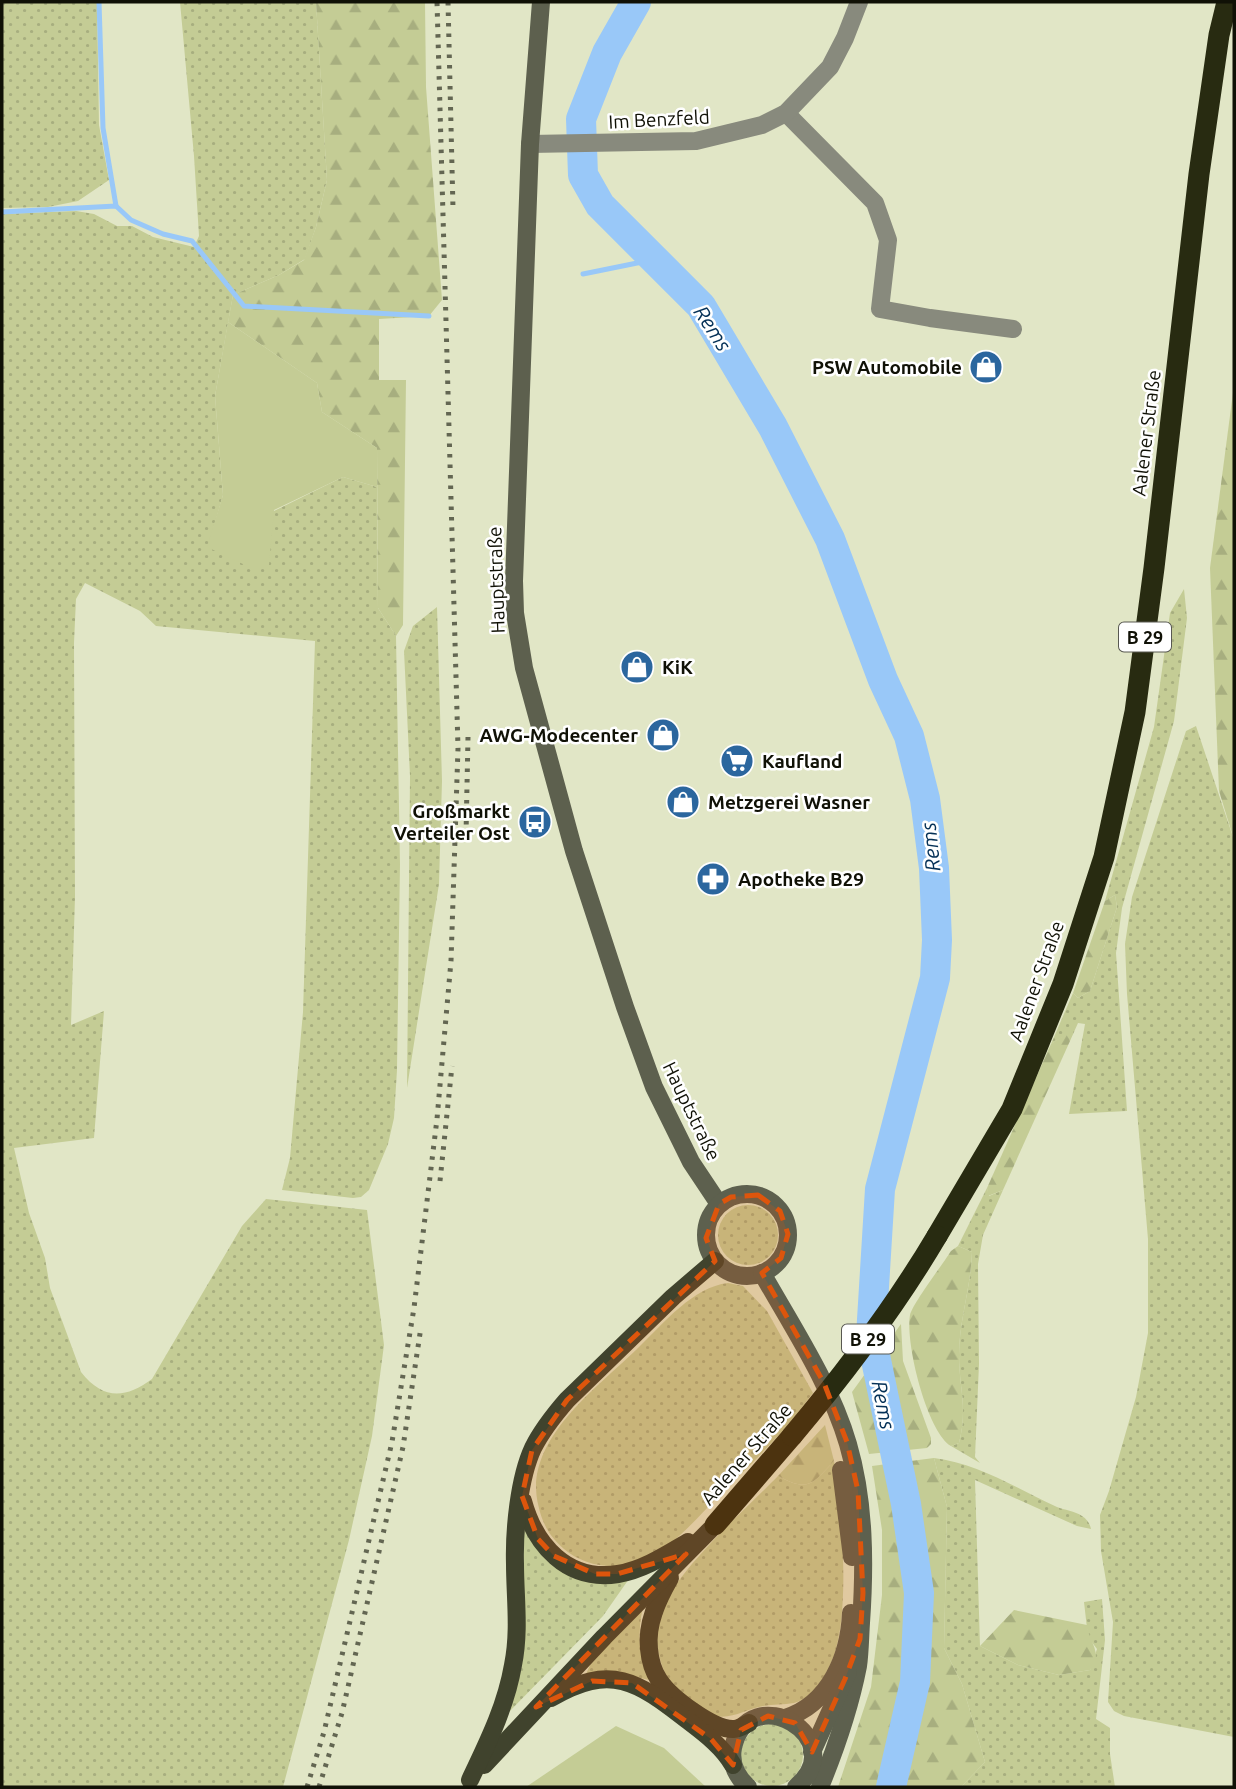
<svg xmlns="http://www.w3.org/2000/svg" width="1236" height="1789" viewBox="0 0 1236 1789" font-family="Ubuntu,sans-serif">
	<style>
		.grass { fill: url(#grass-dots) }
		.forest { fill: url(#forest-firs) }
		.garden { fill: #c4cc95 }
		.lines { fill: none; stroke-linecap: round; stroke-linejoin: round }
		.stream { stroke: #99c8f8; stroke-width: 5 }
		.river { stroke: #99c8f8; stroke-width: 30 }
		.street { stroke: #888a7d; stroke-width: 18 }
		.secondary { stroke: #5d604e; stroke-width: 18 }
		.primary { stroke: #40432d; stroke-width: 18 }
		.highway { stroke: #282b11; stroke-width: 21 }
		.rail { stroke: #636652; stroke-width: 5; stroke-dasharray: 3.5 7; stroke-linecap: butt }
		.highway-bridge { stroke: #282b11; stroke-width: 21 }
		.marked { fill: #dd550c; fill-opacity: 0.2; stroke: #dd550c; stroke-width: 5; stroke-dasharray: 14 9; stroke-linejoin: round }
		.labels { text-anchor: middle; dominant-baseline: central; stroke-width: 5; stroke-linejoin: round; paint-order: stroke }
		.shield { fill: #fff; stroke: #585851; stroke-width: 2 }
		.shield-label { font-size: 18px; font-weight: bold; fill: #101106 }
		.street-label { font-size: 19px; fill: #101106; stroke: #fff }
		.poi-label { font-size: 19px; font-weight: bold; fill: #101106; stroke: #fff; text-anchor: start }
		.water-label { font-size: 21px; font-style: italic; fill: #053157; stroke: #fff }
	</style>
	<defs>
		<pattern id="grass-dots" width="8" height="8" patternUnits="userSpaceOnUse" patternTransform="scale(1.75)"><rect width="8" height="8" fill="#c4cc95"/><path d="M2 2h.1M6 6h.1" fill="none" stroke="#a7ae7f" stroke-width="1.8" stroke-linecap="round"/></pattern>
		<pattern id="forest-firs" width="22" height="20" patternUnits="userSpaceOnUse" patternTransform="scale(1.75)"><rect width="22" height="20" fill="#c4cc95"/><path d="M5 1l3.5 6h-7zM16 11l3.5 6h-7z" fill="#a7ae7f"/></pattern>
	</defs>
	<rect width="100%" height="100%" fill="#e1e6c6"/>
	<g class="grass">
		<polygon points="2,2 97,2 99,125 109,180 78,201 48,207 2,208"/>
		<path d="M180 2H316L327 180 316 227 305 259 279 275 233 295 215 396 223 495 208 547 274 511 343 477 377 487 378 608 396 636 400 864 397 1070 394 1118 388 1144 369 1190 361 1197 353 1198 282 1190 290 1158 303 1012 315 641 156 626 140 611 85 583 76 599 74 643 75 897 71 1025 104 1011 94 1138 14 1148 29 1213 45 1258 50 1288 81 1372C103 1400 125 1399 152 1379L242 1226 266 1199 367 1210 384 1345 372 1436 349 1540 283 1787H2V214L76 211 94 214 117 226H132L153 237 194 247 199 236 194 156Z"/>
		<polygon points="1184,589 1187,618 1174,721 1122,908 1116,953 1127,1111 1069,1114 1085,1024 1078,1023 1070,1041 1066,1035 1051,1044 1073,993 1078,998 1090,991 1117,907 1115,895 1105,901 1154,727 1170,613"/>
		<polygon points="437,607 442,781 439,884 407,1088 410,776 404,651 413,626"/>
		<polygon points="1196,726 1234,840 1234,1737 1124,1716 1114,1711 1108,1702 1113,1622 1101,1551 1100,1515 1109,1491 1136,1397 1148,1333 1148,1239 1127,994 1125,944 1132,897 1186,731"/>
		<path d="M987 1188 989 1196 1003 1190 983 1235 978 1264 979 1364 975 1457 980 1463 951 1446 959 1443C968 1408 959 1388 959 1355 959 1321 971 1287 972 1252L958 1246Z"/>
		<circle cx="748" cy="1235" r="30"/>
		<path d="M728 1283 743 1286 767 1311 813 1393C801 1408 790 1424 776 1438 757 1459 736 1479 716 1499 692 1523 668 1553 634 1563 610 1570 583 1565 564 1549 549 1536 542 1523 538 1504 523 1439 600 1386 640 1346 664 1323 693 1287 728 1283Z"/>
		<path d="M934 1458C977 1463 1018 1489 1057 1507 1064 1510 1075 1511 1082 1516 1087 1519 1090 1524 1091 1529L1077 1526 975 1480 980 1646 1018 1665 1059 1675 1090 1670 1097 1649 1088 1637 1084 1602 1102 1599 1105 1640 1096 1719 1110 1728V1754L1115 1787H961L985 1762 962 1684 944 1648 947 1507Z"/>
		<path d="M834 1461C842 1509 852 1622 830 1665 823 1680 811 1699 794 1703 784 1705 773 1704 763 1706 745 1709 731 1721 711 1715 670 1704 647 1650 661 1612 676 1570 746 1509 778 1476 809 1493 813 1483 834 1461Z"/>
		<polygon points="524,1524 552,1559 631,1576 603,1616 507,1714 523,1592"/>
		<path d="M643 1607C637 1633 639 1656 649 1680L611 1671 586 1674 595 1654Z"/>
		<circle cx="772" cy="1755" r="31"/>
	</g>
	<g class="forest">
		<polygon points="316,2 425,2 426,87 442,300 429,316 379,319 379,380 406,380 403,625 396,636 378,608 377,448 322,412 317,383 228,322 233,295 279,275 304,260 316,227 327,180"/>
		<polygon points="1234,385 1234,840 1219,791 1210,568"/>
		<polygon points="1115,895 1117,907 1090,991 1078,998 1073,993 1105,901"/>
		<polygon points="1066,1034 1070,1041 1003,1190 988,1196 987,1188 1051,1044"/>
		<path d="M958 1246 972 1252C971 1287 959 1321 959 1355 959 1388 968 1408 959 1443L951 1446C927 1432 905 1343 910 1315 913 1303 943 1264 951 1251Z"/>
		<polygon points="901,1324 903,1361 931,1438 931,1444 927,1448 869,1454 852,1392"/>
		<path d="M825 1425 834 1461C813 1483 809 1493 778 1476Z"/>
		<polygon points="934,1458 947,1507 944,1648 962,1684 985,1762 961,1787 838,1787 871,1687 882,1595 882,1530 872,1466"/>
		<path d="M1014 1610 1087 1625C1089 1643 1104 1653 1090 1670L1059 1675 1018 1665 980 1646Z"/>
	</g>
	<g class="garden">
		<polygon points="228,322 317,383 322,412 377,448 377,487 343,477 274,510 269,565 245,565 207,547 223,495 215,396"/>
		<polygon points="616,1726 664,1748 706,1787 526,1787"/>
	</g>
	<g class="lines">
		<g class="stream">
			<polyline points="99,2 103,128 116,206"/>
			<polyline points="2,212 116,206 131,220 163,234 192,241 244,306 429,316"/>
			<polyline points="583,274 652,260"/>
		</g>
		<polyline class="river" points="636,2 607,53 581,119 583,175 600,205 701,306 773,427 830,539 883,680 909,736 925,799 934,868 937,940 935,978 880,1189 871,1336 906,1504 919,1593 915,1682 891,1787"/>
		<g class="street">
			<polyline points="786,113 875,203 888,240 880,309 930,318 1013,329"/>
			<polyline points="530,144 696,141 762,125 786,113 830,67 845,38 859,2"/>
		</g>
		<g class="secondary">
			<polyline points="541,2 530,144 514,581 515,613 524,668 574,851 625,1007 654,1087 691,1162 719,1204"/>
			<circle cx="747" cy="1235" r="41"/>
			<path d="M762 1273C793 1328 830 1383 848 1444 865 1502 865 1564 861 1623 860 1637 860 1652 858 1666 850 1707 836 1748 820 1787"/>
			<polyline points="841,1470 852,1557"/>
			<path d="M785 1718C830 1704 849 1656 851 1613"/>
			<polyline points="812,1752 848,1672"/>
			<path d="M748 1787C737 1777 730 1764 733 1748 748 1677 854 1738 796 1787"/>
		</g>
		<g class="primary">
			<path d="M523 1501C535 1545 567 1582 618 1574 643 1570 666 1555 688 1542"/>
			<path d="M670 1578C658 1599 646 1624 649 1649 650 1660 653 1671 659 1680 670 1697 713 1730 734 1729 739 1729 745 1725 749 1723"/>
			<path d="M551 1698C611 1663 637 1681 687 1720 704 1733 722 1746 733 1765"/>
			<polyline points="484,1765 604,1637 715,1525"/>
			<path d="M470 1780C488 1742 506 1706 513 1665 520 1631 515 1597 515 1564 514 1530 519 1478 533 1448 542 1430 554 1415 567 1400L673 1297 715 1261"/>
		</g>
		<g class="highway">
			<polyline points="937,1236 1012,1109 1063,984 1104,857 1135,712 1154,568 1199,174 1219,35 1227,2"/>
			<polyline points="715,1525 792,1436"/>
		</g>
		<g class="rail">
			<polyline points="448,2 453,209"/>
			<polyline points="466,835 468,737"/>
			<polyline points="440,1181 452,1066"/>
			<polyline points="307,1787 324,1732 392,1442 414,1308 437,1119 451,961 458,748 437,2"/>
			<polyline points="319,1787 342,1713 403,1447 421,1327"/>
		</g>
		<path class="highway-bridge" d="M792 1436C845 1373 895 1307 937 1236"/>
	</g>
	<path class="marked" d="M758 1195 780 1211 788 1234 781 1258 762 1273 824 1383 847 1442 858 1491 863 1593 860 1639 845 1679 812 1752 795 1723 768 1716 741 1730 733 1765 711 1739 632 1683 592 1681 536 1707 686 1554 617 1574H595L554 1556 538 1539 522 1496 532 1450 567 1400 715 1261 706 1238 719 1204 731 1197Z"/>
	<defs>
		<symbol id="shop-disc" viewBox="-11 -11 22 22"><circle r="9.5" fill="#2b669e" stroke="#fff"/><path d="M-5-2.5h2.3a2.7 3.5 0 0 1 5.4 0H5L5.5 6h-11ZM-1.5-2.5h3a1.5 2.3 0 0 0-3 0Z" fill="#fff"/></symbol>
		<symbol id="supermarket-disc" viewBox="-11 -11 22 22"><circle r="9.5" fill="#2b669e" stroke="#fff"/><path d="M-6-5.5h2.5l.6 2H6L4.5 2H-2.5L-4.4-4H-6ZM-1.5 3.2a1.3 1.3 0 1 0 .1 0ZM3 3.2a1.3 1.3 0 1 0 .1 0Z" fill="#fff"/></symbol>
		<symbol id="bus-disc" viewBox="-11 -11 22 22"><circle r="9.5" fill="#2b669e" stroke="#fff"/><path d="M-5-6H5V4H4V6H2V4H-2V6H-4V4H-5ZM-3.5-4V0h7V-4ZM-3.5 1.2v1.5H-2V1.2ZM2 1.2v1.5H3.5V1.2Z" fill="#fff"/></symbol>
		<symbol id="pharmacy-disc" viewBox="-11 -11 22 22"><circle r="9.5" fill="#2b669e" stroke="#fff"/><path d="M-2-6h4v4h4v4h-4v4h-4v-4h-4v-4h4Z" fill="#fff"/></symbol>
	</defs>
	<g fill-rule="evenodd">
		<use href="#shop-disc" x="967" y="348" width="38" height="38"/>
		<use href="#shop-disc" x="618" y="648" width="38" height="38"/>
		<use href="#shop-disc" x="644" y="716" width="38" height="38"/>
		<use href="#supermarket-disc" x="718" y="742" width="38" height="38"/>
		<use href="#shop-disc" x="664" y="783" width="38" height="38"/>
		<use href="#bus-disc" x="516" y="803" width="38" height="38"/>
		<use href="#pharmacy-disc" x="694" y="860" width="38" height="38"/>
	</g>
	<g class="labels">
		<g class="shield">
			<rect x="1119" y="622.5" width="52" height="29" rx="5"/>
			<rect x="842" y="1324.5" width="52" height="29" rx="5"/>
		</g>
		<g class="shield-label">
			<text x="1145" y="637">B 29</text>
			<text x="868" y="1339">B 29</text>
		</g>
		<g class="street-label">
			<text transform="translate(659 119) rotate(-3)">Im Benzfeld</text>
			<text transform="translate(1146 433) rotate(-83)">Aalener Straße</text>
			<text transform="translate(496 580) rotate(-92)">Hauptstraße</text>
			<text transform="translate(1036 981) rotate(-70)">Aalener Straße</text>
			<text transform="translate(692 1111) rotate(64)">Hauptstraße</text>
			<text transform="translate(746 1454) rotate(-49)">Aalener Straße</text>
		</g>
		<g class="poi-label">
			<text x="962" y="367" text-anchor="end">PSW Automobile</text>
			<text x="662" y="667">KiK</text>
			<text x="638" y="735" text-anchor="end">AWG-Modecenter</text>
			<text x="762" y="761">Kaufland</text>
			<text x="708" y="802">Metzgerei Wasner</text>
			<text x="510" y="811" text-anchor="end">Großmarkt<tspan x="510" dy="22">Verteiler Ost</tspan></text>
			<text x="738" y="879">Apotheke B29</text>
		</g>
		<g class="water-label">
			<text transform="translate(713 328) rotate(57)">Rems</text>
			<text transform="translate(930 847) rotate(-96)">Rems</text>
			<text transform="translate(884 1405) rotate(79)">Rems</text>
		</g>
	</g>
	<rect width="1236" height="1789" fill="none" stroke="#101106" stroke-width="7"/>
</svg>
